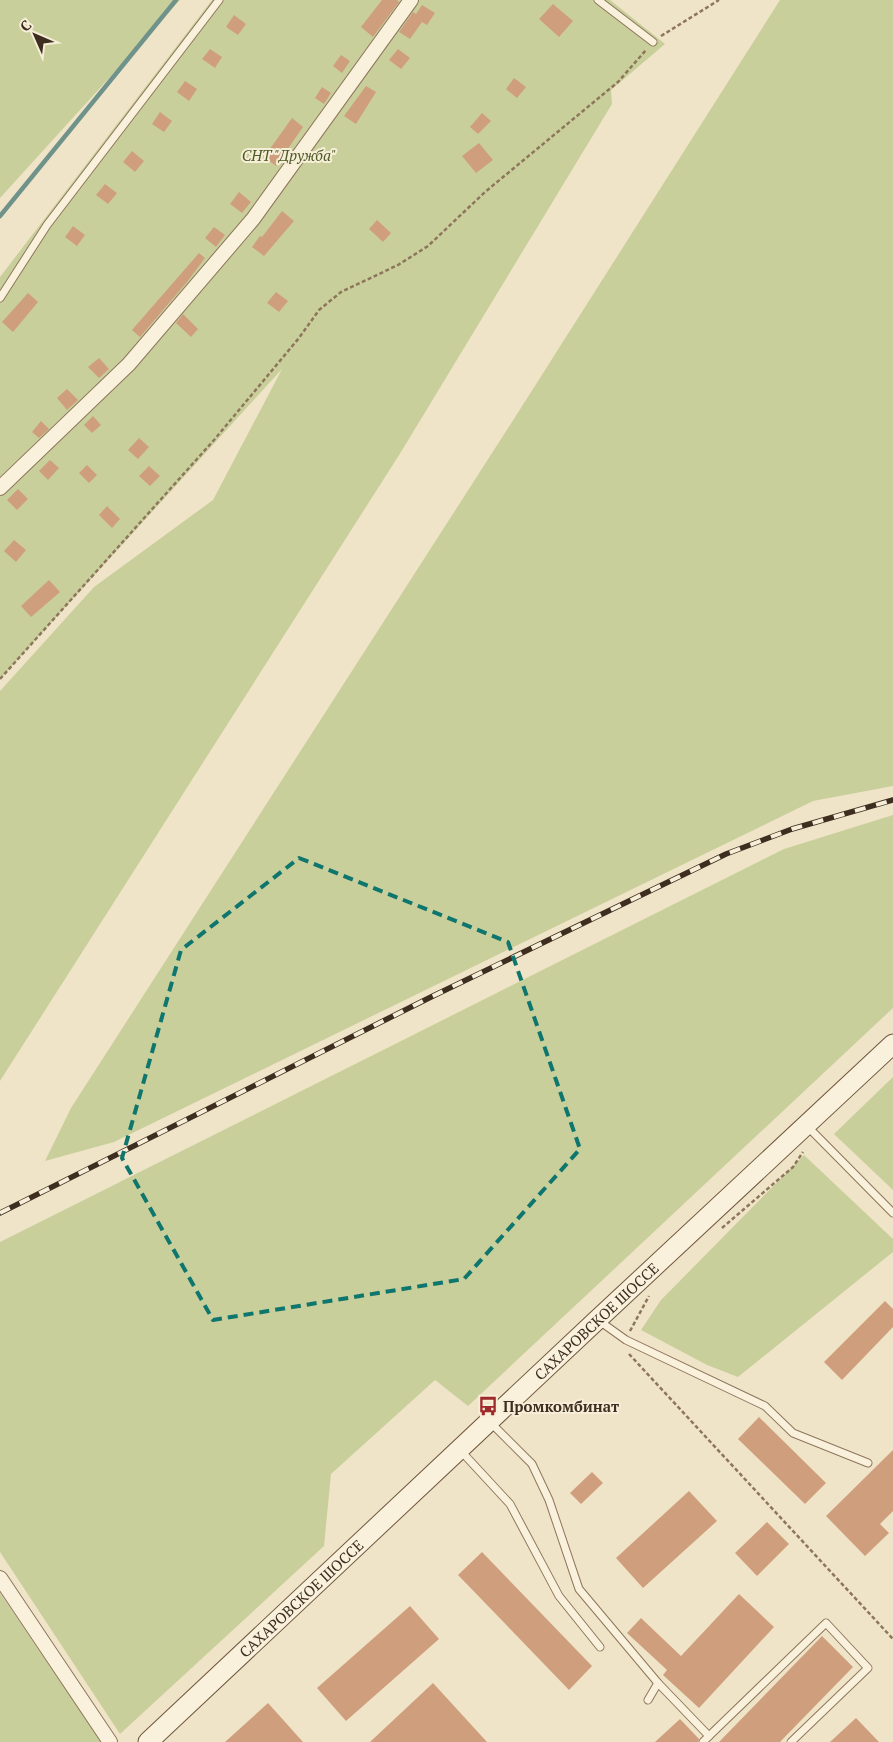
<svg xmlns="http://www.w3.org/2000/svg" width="893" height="1742" viewBox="0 0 893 1742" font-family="'PT Serif',serif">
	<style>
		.green { fill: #c9cf9b }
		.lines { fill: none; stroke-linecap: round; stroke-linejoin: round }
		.stream { stroke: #6f938a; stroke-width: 4.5 }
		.building { fill: #cf9f7d }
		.service-casing { stroke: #8d765c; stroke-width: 9 }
		.minor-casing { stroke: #8d765c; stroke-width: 16 }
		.secondary-casing { stroke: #6f573f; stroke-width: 21 }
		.path { stroke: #8d765c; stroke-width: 2.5; stroke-dasharray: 4 2.5; stroke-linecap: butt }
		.service { stroke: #faf1dc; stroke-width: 7 }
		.minor { stroke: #faf1dc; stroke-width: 14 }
		.secondary { stroke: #faf1dc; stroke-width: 19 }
		.rail-casing { stroke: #3d2e20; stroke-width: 5.5 }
		.rail { stroke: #f7eed8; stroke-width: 4; stroke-dasharray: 11; stroke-linecap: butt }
		.marked { fill: none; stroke: #0f766e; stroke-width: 4; stroke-dasharray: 10 6; stroke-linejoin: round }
		.labels { text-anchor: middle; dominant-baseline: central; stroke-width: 4; stroke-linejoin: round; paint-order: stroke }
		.park-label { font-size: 15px; font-style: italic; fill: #4d5a26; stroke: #f7eed8 }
		.street-label { font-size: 15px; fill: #3d2e20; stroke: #f7eed8 }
		.poi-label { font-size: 15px; font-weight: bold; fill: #3d2e20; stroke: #f7eed8; text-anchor: start }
	</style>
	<rect width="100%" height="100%" fill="#f0e4c8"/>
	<g class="green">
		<polygon points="0,0 180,0 0,198"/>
		<polygon points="212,0 610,0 665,44 611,90 612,104 401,452 0,1081 0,691 94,587 213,500 282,369 0,679 0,277"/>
		<polygon points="780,0 893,0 893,786 813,801 114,1142 45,1161 71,1108 512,422"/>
		<polygon points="893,815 893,1008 468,1406 435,1380 331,1474 324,1546 120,1734 0,1552 0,1242 784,849"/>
		<polygon points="893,1077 893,1190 834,1134"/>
		<polygon points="804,1155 893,1239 893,1252 738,1377 707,1365 641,1330 661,1300"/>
		<polygon points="0,1593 101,1742 0,1742"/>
	</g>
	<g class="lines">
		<polyline class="stream" points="0,216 176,0"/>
	</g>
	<g class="building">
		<polygon points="382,0 397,0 399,2 373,37 361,27"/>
		<polygon points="553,4 573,21 559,37 539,19"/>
		<polygon points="422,5 435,13 427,25 422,22 410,39 399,32 413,12 416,14"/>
		<polygon points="234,15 246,24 238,35 226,27"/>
		<polygon points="210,49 222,57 215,68 202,59"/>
		<polygon points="398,49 410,58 401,69 389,60"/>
		<polygon points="341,55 350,61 342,73 333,66"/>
		<polygon points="514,78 526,87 517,98 506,89"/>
		<polygon points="185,81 197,89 189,101 177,92"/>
		<polygon points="366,86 376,92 356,124 344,116"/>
		<polygon points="322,87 331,93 324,104 315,98"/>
		<polygon points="160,112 172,121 164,132 152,124"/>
		<polygon points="482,113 491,121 478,134 470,127"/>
		<polygon points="292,118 303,127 276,166 264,157"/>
		<polygon points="479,143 493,160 476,173 462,156"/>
		<polygon points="132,151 144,161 135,172 123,162"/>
		<polygon points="105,184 117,193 108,204 96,195"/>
		<polygon points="239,192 251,202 242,213 230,204"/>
		<polygon points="282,211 294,221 264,256 252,247 260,236 262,237"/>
		<polygon points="377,220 391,233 383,242 369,229"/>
		<polygon points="73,226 85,235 77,246 65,237"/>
		<polygon points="214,227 225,235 216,247 205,238"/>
		<polygon points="199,253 205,258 187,282 140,337 132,330"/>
		<polygon points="276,292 288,301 279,312 267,303"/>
		<polygon points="28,293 38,302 13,332 2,322"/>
		<polygon points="183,314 198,329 191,337 176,323"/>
		<polygon points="99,358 109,369 99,378 88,367"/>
		<polygon points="67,389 78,400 67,410 57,398"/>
		<polygon points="93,416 101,425 92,433 84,425"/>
		<polygon points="41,421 49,429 39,438 32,432"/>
		<polygon points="139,438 149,447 138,459 128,450"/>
		<polygon points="50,460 59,468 48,480 39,471"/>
		<polygon points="87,465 97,475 89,483 79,473"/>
		<polygon points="149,466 160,476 150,486 139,476"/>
		<polygon points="18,489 28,499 17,510 7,500"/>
		<polygon points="107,506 120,519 112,528 99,515"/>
		<polygon points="14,540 26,550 16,562 4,551"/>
		<polygon points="49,580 60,592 31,617 21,606"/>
		<polygon points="885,1301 893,1309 893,1327 842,1380 824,1362"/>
		<polygon points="759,1417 826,1483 805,1504 738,1439"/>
		<polygon points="893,1450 893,1511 880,1524 889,1533 865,1556 826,1516"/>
		<polygon points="592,1472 603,1483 581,1504 570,1493"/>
		<polygon points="689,1491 717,1521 643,1588 616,1558"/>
		<polygon points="767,1522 789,1544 757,1576 735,1553"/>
		<polygon points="482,1552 592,1666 569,1690 458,1575"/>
		<polygon points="739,1594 774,1627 699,1708 663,1675 667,1670 627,1633 641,1618 681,1656"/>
		<polygon points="410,1606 439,1639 346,1721 317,1688"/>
		<polygon points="822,1636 853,1667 780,1742 719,1742"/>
		<polygon points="433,1683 487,1742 370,1742"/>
		<polygon points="268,1703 303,1742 225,1742"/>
		<polygon points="856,1718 879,1742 830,1742"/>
		<polygon points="680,1719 699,1739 698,1742 655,1742"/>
	</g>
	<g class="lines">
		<defs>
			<g id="service">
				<polyline points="598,0 653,42"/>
				<polyline points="0,298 47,225 219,0"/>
				<polyline points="807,1126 893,1213"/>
				<polyline points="598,1320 626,1340 765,1406 793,1433 868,1463"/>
				<polyline points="490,1422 532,1464 549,1500 579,1589 658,1683 648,1700"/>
				<polyline points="460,1450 510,1504 559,1596 600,1647"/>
				<polyline points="658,1683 709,1736 826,1623 868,1668 791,1742"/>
				<polyline points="703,1742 709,1736"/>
			</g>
			<g id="minor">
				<polyline points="0,488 129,364 253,219 411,0"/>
				<polyline points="0,1578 110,1742"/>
			</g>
			<g id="secondary">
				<path id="s1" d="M148 1742 597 1320 893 1044"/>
			</g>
		</defs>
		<use href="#service" class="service-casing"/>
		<use href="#minor" class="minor-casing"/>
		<use href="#secondary" class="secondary-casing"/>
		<g class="path">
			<polyline points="661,36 719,0"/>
			<polyline points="0,679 214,440 299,338 319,310 341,292 398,265 428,246 485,192 618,82 646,50"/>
			<polyline points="722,1228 793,1167 803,1152"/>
			<polyline points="630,1331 649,1296"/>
			<polyline points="629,1354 893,1639"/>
		</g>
		<use href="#service" class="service"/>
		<use href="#minor" class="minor"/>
		<use href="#secondary" class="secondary"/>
		<defs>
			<polyline id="rail" points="0,1213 433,996 726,854 792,829 893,800"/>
		</defs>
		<use href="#rail" class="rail-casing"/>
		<use href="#rail" class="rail"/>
	</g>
	<path class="marked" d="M299 858 508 942 580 1149 464 1279 213 1320 122 1158 181 950Z"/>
	<defs>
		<symbol id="bus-bare" viewBox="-9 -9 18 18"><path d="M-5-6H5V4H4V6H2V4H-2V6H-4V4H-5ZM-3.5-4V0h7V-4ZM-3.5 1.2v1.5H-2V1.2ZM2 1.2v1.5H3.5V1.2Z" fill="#9e2a2b" stroke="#f7eed8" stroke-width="2.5" paint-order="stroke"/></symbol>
	</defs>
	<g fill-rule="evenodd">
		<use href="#bus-bare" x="474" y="1392" width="28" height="28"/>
	</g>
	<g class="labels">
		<g class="park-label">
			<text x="289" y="155">СНТ "Дружба"</text>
		</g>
		<g class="street-label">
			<text stroke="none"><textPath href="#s1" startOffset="615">САХАРОВСКОЕ ШОССЕ</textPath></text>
			<text stroke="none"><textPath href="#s1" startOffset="210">САХАРОВСКОЕ ШОССЕ</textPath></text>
		</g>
		<g class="poi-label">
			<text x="503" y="1406">Промкомбинат</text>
		</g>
	</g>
	<g transform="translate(35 35) rotate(315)" stroke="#f7eed8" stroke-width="4" paint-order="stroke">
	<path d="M0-4L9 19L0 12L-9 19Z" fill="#3d2e20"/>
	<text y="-8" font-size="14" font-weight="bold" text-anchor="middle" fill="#3d2e20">С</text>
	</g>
</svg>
